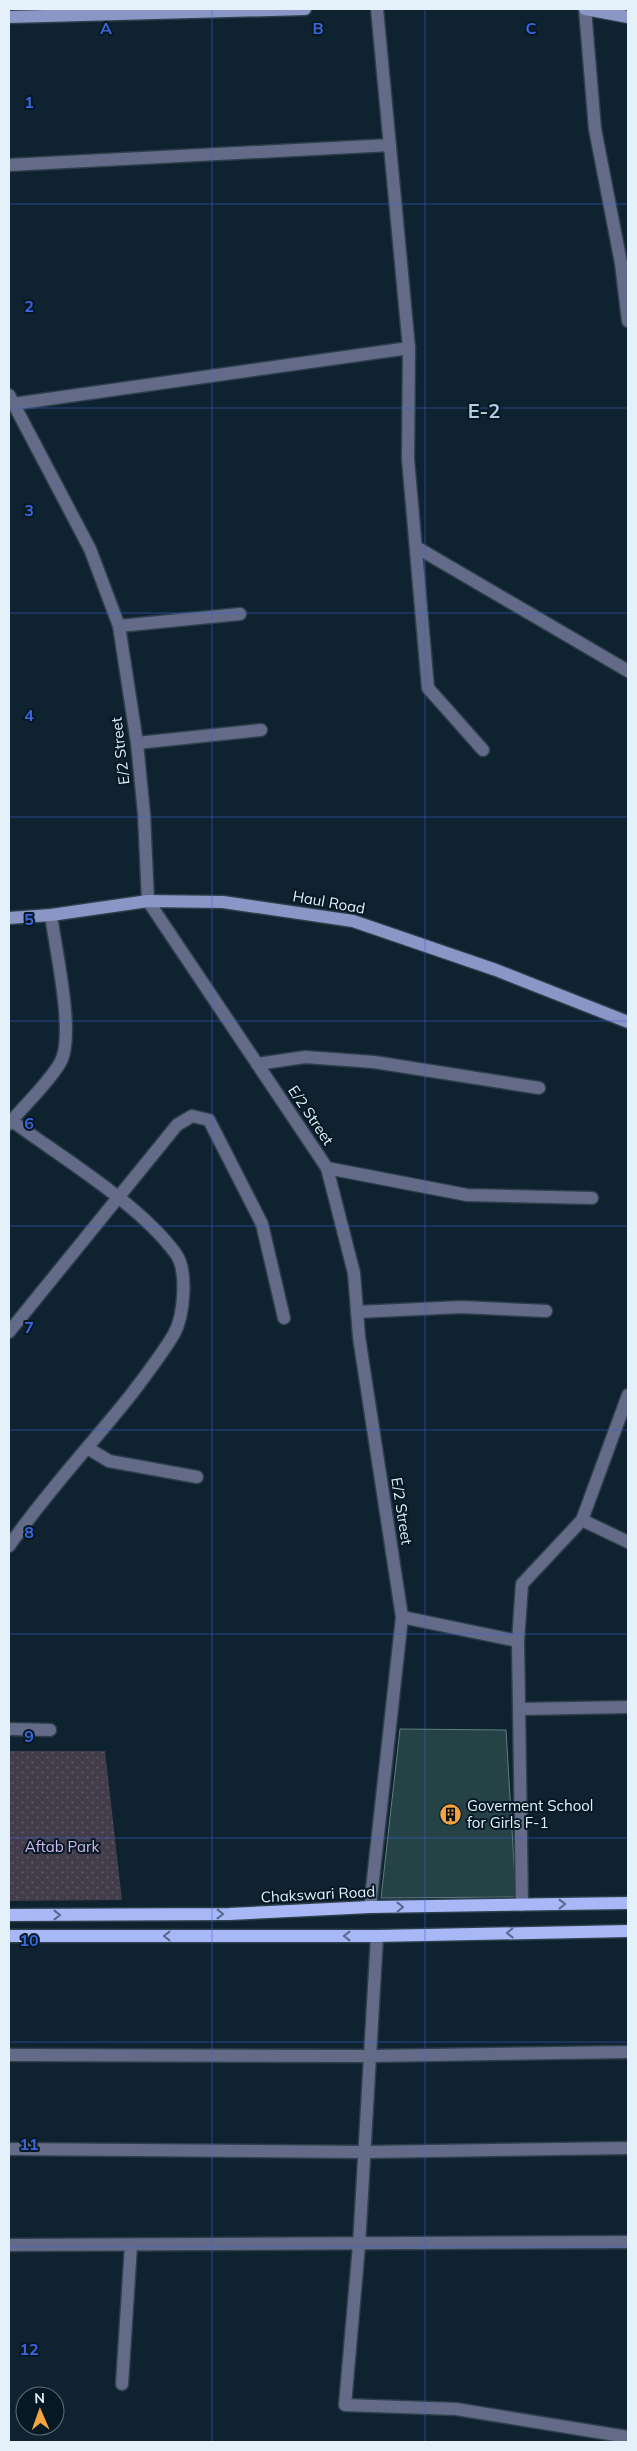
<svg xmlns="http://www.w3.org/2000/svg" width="637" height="2451" viewBox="0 0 637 2451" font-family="Mulish,sans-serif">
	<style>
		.park { fill: url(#park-dots) }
		.building { fill: #254246; stroke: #5f7e81 }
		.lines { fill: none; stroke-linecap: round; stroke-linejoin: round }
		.minor-casing { stroke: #2c3f4b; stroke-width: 15 }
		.secondary-casing { stroke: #2c3f4b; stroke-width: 15 }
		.primary-casing { stroke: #2c3f4b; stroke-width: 15 }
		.minor { stroke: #636b89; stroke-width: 12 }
		.secondary { stroke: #8a96c6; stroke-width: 12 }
		.primary { stroke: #a8b7f5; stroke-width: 12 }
		.oneway { stroke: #56688d }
		.grid { fill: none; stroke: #3b66dd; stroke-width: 1; stroke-opacity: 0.55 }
		.labels { text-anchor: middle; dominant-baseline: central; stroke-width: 4; stroke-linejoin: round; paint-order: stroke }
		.street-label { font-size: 15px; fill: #e5f1fa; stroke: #051925 }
		.poi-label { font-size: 15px; fill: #e5f1fa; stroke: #051925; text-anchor: start }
		.park-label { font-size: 15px; fill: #d2b9ec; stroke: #051925 }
		.district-label { font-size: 20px; font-weight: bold; fill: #b4ccde; stroke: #051925 }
		.grid-label { font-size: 16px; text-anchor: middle; font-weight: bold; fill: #3b66dd; stroke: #051925; stroke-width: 4; stroke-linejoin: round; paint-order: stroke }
	</style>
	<defs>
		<pattern id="park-dots" width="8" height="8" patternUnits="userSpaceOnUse" patternTransform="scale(1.25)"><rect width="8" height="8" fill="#433c4b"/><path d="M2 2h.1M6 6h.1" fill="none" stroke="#5e5966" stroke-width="1.8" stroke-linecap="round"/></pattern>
	</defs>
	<rect width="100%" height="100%" fill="#0e222f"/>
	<polygon class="park" points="9,1751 105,1751 122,1900 9,1901"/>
	<polygon class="building" points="400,1729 506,1730 516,1897 381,1898"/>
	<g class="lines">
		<defs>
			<g id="minor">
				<polyline points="377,9 409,348 408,459 428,688 483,750"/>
				<polyline points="585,9 595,129 621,263 628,321"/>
				<polyline points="9,165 390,145"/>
				<polyline points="9,395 90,549 119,626 137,743 144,814 148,901 327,1168 354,1273 359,1337 402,1617 370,1907"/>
				<polyline points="13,404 409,348"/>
				<polyline points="416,547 628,671"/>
				<polyline points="119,626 240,614"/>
				<polyline points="137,743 261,730"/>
				<polyline points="257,1064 305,1057 374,1062 539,1088"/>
				<path d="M9 1124C25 1104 47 1085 60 1063 76 1037 55 947 51 915"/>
				<polyline points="327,1168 467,1195 592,1198"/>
				<polyline points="357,1312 461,1307 546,1311"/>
				<polyline points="9,1332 177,1125 192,1116 209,1120 262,1224 284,1318"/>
				<polyline points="89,1449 109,1461 197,1477"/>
				<polyline points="582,1520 628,1542"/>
				<path d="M9 1546C46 1493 90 1446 130 1396 145 1376 161 1356 174 1334 184 1316 188 1271 176 1254 141 1205 61 1157 12 1121"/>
				<polyline points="402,1617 518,1641"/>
				<polyline points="519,1709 628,1707"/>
				<polyline points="9,1729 50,1730"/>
				<polyline points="522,1905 518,1641 522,1584 582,1520 628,1395"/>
				<polyline points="377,1936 359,2245 345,2405 456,2409 628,2437"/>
				<polyline points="9,2055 370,2056 628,2052"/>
				<polyline points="9,2149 365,2152 628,2148"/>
				<polyline points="9,2245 628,2242"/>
				<polyline points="122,2384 131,2245"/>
			</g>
			<g id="secondary">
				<polyline points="585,9 628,17"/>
				<polyline points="9,17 305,9"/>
				<polyline points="9,918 51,915 148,901 223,902 353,921 496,970 628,1022"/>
			</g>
			<g id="primary">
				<polyline points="9,1915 229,1914 370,1907 628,1903"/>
				<polyline points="9,1936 377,1936 628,1931"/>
			</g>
		</defs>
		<use href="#minor" class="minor-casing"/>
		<use href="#secondary" class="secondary-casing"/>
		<use href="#primary" class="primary-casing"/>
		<use href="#minor" class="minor"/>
		<use href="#secondary" class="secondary"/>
		<use href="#primary" class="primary"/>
	</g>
	<defs><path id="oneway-chevron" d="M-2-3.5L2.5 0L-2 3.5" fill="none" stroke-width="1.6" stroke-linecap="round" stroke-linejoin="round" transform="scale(1.25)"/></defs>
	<g class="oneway">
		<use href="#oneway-chevron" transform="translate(562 1904) rotate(-1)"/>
		<use href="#oneway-chevron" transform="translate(400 1907) rotate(-1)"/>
		<use href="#oneway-chevron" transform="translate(220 1914)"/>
		<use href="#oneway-chevron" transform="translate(57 1915)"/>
		<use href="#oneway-chevron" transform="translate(510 1933) rotate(179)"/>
		<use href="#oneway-chevron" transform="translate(167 1936) rotate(-180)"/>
		<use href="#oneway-chevron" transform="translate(347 1936) rotate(-180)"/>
	</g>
	<path class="grid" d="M212 9V2442M425 9V2442M9 204H628M9 408H628M9 613H628M9 817H628M9 1021H628M9 1226H628M9 1430H628M9 1634H628M9 1838H628M9 2042H628M9 2247H628"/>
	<defs>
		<symbol id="building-disc" viewBox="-11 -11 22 22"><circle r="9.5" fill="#f2a541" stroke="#051925"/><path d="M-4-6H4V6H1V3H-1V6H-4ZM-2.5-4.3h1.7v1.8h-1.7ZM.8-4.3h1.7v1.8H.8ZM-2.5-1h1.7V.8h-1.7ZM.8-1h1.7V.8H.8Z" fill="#111"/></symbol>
	</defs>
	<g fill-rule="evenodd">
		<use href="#building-disc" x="438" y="1802" width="25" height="25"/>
	</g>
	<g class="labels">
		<g class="street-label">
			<text transform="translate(120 751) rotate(-97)">E/2 Street</text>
			<text transform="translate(329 902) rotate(10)">Haul Road</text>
			<text transform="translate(311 1115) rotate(56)">E/2 Street</text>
			<text transform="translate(402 1511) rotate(81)">E/2 Street</text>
			<text transform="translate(318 1894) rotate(-3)">Chakswari Road</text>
		</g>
		<g class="poi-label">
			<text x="467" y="1805">Goverment School<tspan x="467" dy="17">for Girls F-1</tspan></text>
		</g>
		<g class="park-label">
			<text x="62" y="1846">Aftab Park</text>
		</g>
		<g class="district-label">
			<text x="484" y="410">E-2</text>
		</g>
	</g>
	<g class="grid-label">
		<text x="106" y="34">A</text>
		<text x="318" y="34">B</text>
		<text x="531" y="34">C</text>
		<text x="29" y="108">1</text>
		<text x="29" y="312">2</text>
		<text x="29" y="516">3</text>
		<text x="29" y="721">4</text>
		<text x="29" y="925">5</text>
		<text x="29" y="1129">6</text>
		<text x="29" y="1333">7</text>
		<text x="29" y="1538">8</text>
		<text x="29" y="1742">9</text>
		<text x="29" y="1946">10</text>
		<text x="29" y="2150">11</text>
		<text x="29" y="2355">12</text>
	</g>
	<rect width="637" height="2451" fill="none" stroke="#e5f1fa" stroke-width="20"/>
	<g transform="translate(40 2411) rotate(358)"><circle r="24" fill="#051925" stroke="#5f6f7a"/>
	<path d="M0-4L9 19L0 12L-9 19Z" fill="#f2a541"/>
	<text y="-8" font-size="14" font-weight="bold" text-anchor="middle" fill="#e5f1fa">N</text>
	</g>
</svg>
